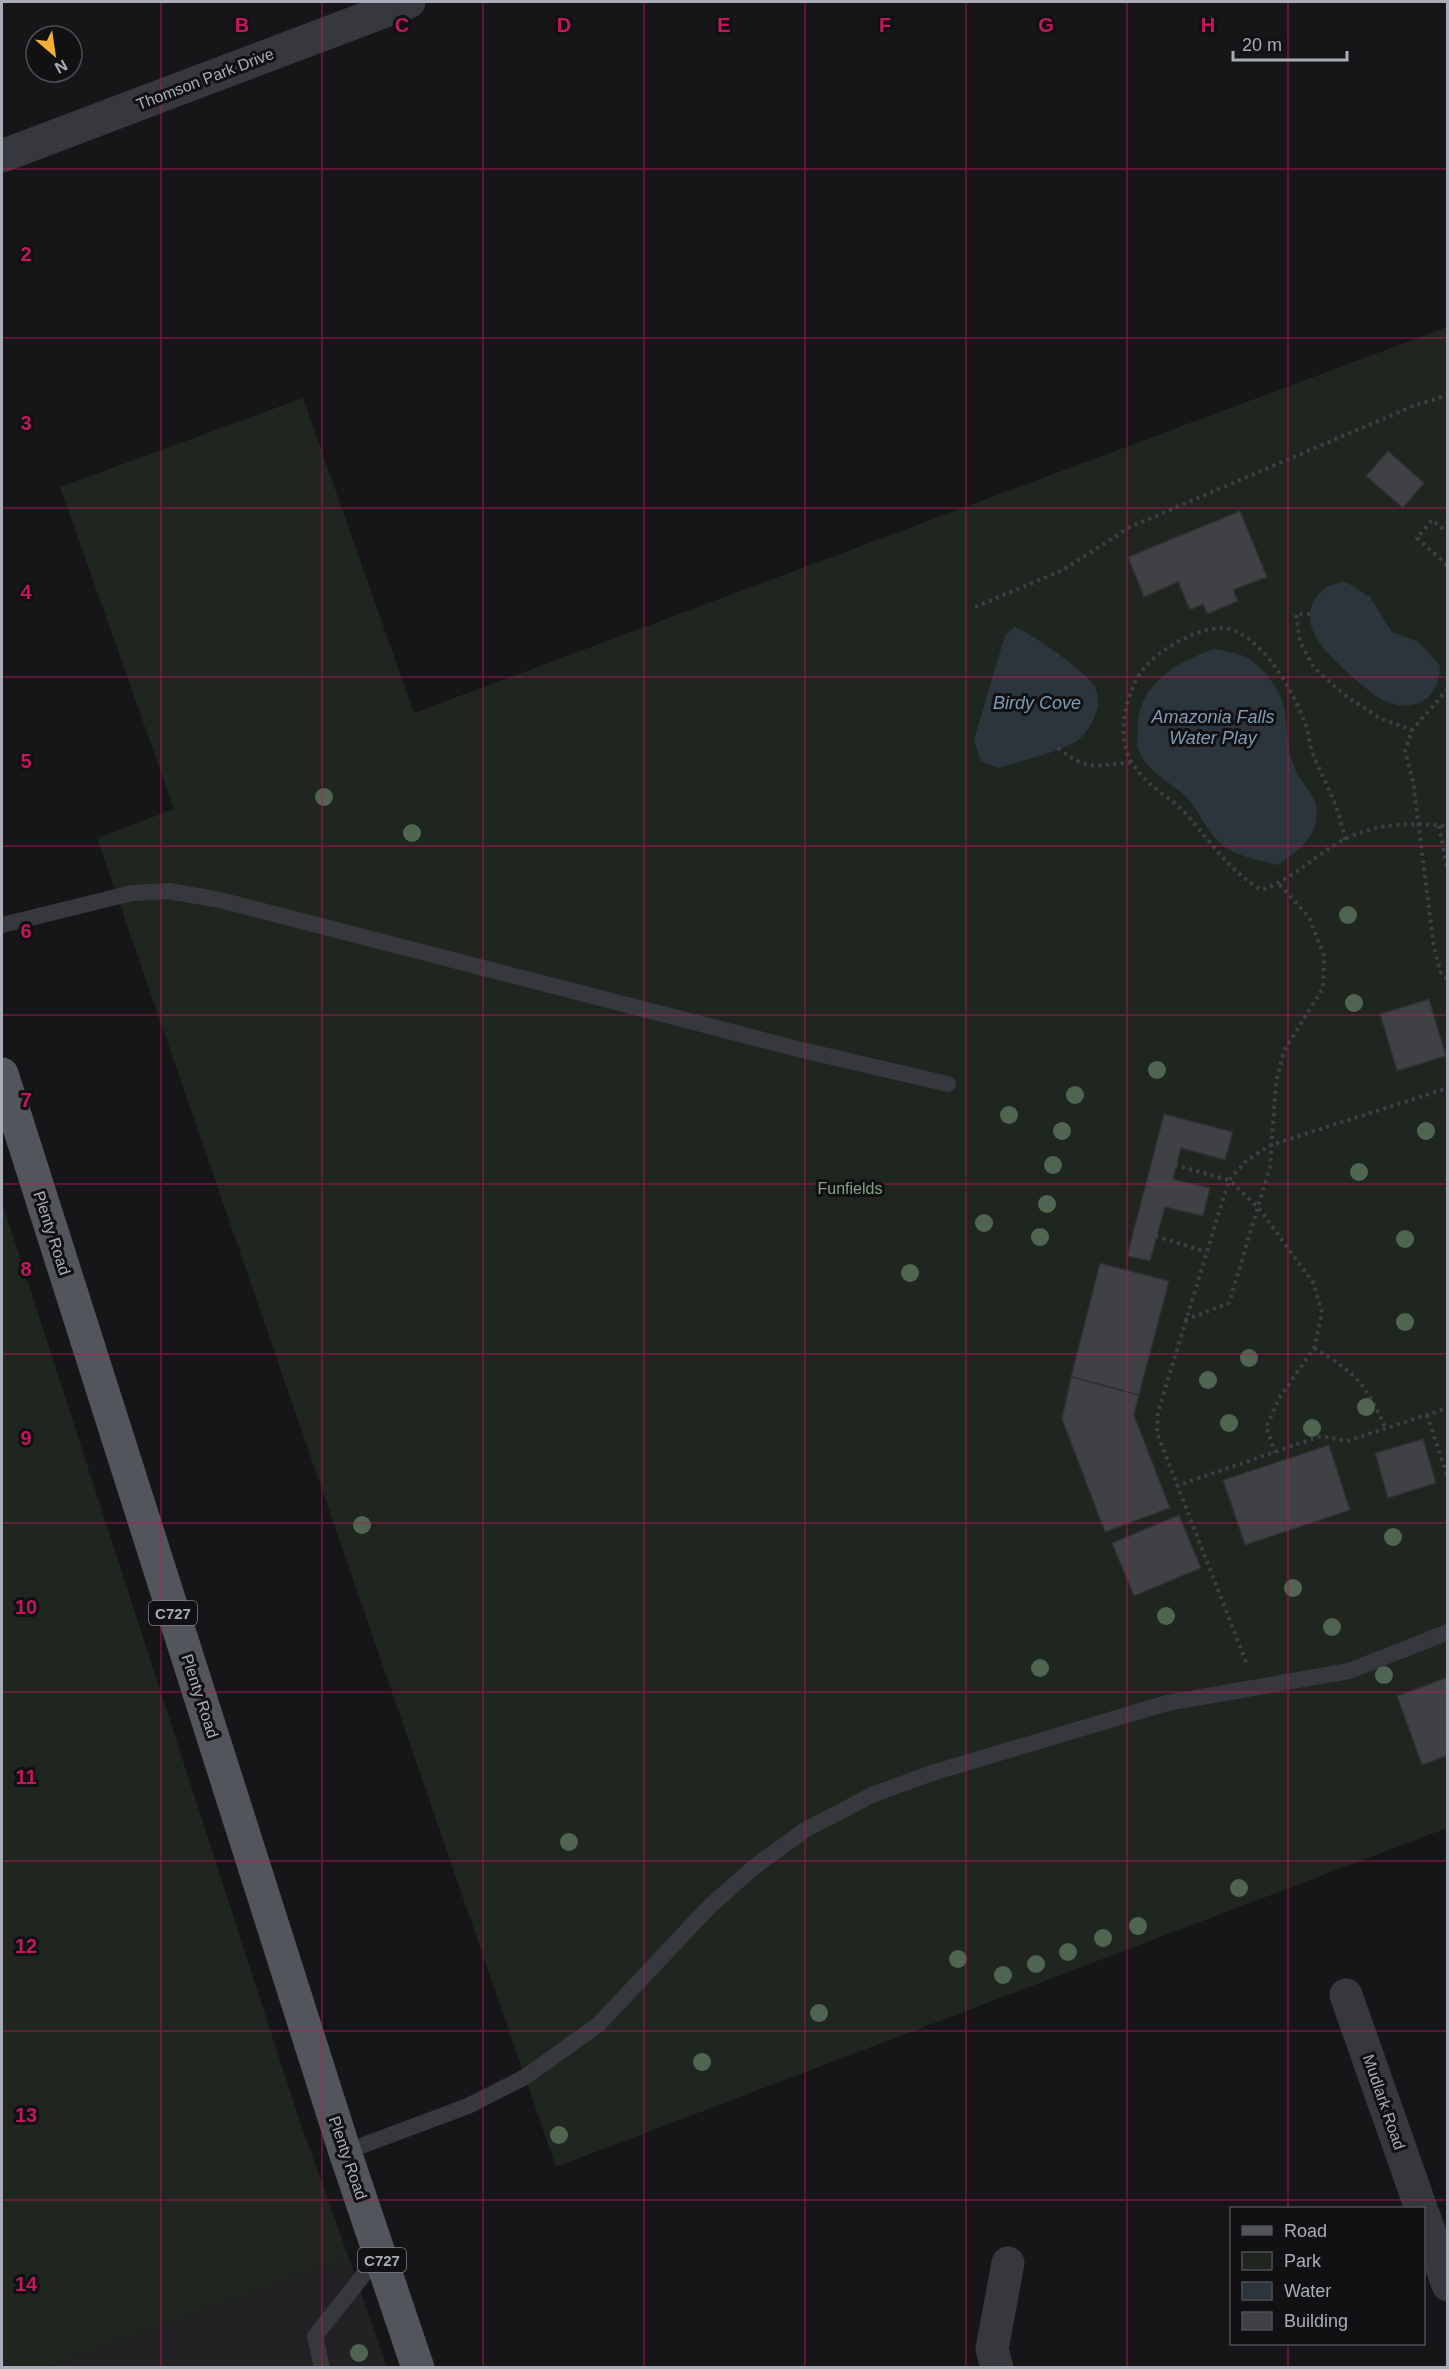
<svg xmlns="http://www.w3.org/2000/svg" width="1449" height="2369" viewBox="0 0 1449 2369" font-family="Helvetica,sans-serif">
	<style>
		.built { fill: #222225 }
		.green { fill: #1e261f }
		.water { fill: #2c353c }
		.building { fill: #404145; stroke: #303034; stroke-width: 1.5 }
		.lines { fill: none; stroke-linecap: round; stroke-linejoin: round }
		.path { stroke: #3d3f44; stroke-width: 4; stroke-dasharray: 3 4.5; stroke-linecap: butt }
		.service { stroke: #37383d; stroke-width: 16 }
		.minor { stroke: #37383d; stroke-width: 33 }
		.primary { stroke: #53555c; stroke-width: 33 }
		.tree { fill: #506452 }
		.grid { fill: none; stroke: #c2185b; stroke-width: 1.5; stroke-opacity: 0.55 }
		.labels { text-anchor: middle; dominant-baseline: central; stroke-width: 6; stroke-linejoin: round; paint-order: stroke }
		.shield { fill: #111113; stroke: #7b7e86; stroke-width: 1.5 }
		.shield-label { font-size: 15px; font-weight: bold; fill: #a8adb8 }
		.street-label { font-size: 16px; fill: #a8adb8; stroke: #111113 }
		.park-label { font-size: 16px; fill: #7fa381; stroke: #111113 }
		.water-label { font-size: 18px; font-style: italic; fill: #7f9bb3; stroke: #111113 }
		.grid-label { font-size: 20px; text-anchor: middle; font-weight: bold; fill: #c2185b; stroke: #111113; stroke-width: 6; stroke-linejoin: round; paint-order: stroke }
	</style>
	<rect width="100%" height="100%" fill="#161618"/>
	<polygon class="built" points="349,2258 387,2367 44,2368"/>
	<g class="green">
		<polygon points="1447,327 1447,1828 556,2167 97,838 174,809 60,487 303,398 414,713"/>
		<polygon points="2,1202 299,2119 349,2258 44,2368 2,2367"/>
	</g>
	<g class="water">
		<path d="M1346 582 1370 597 1392 632 1419 642 1440 666C1440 699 1413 715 1383 700 1368 693 1323 652 1316 637 1309 625 1307 611 1315 599 1323 587 1332 583 1346 582Z"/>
		<path d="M1015 627C1034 635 1080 667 1093 684 1106 701 1092 729 1077 741 1063 751 1017 762 998 768L981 761 974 740 1005 635Z"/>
		<path d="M1214 649C1223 651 1233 652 1241 655 1262 663 1282 691 1285 712 1287 732 1287 753 1296 771 1302 784 1317 796 1317 812 1317 838 1297 852 1278 865 1253 859 1226 855 1210 832 1202 821 1196 807 1187 798 1171 781 1148 774 1139 751 1136 745 1138 735 1138 728 1138 683 1177 662 1214 649Z"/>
	</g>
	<g class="building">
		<polygon points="1388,451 1424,483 1403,508 1366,476"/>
		<polygon points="1240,511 1267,577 1233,590 1238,601 1207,614 1203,604 1190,610 1178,582 1144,597 1128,557"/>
		<polygon points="1429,999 1446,1056 1397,1071 1380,1014"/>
		<polygon points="1164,1114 1233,1132 1225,1160 1181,1148 1173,1179 1210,1188 1203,1216 1165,1207 1150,1261 1127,1256"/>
		<polygon points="1100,1263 1169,1281 1139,1395 1071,1377"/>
		<polygon points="1071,1377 1139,1395 1134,1415 1170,1508 1105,1532 1062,1419"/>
		<polygon points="1423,1439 1436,1483 1388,1498 1375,1453"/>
		<polygon points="1329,1445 1350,1510 1245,1545 1223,1480"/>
		<polygon points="1179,1515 1201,1568 1134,1596 1112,1543"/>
		<polygon points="1448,1677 1448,1755 1422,1765 1397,1696"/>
	</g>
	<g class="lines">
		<g class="path">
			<polyline points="1443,529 1432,520 1417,538 1448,566"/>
			<polyline points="975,607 1063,570 1130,527 1413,406 1448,395"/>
			<polyline points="1310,614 1296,614 1300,642 1314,668 1346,696 1381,719 1412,730"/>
			<polyline points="1448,689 1412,730 1405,751 1413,781 1434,948 1441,973 1448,980"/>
			<path d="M1058 748C1086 771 1097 766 1132 762"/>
			<polyline points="1439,826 1448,872"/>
			<path d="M1345 840C1338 804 1329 791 1315 759 1309 747 1309 732 1304 720 1292 690 1265 641 1232 630 1206 621 1156 650 1141 672 1125 696 1116 737 1132 763 1145 785 1171 797 1188 816 1212 844 1229 870 1261 890 1289 881 1310 860 1336 844 1371 823 1407 822 1448 826"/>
			<polyline points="1153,1159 1229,1180 1258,1207 1314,1284 1322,1313 1314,1348 1280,1397 1266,1427 1275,1452"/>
			<polyline points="1134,1229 1206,1252"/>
			<polyline points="1185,1320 1229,1303 1270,1167 1276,1082 1284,1051 1323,988 1324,956 1309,917 1279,884"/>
			<path d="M1314 1348C1357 1374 1365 1383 1386 1429"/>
			<polyline points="1427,1415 1448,1478"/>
			<polyline points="1176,1486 1321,1436 1347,1441 1448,1408"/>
			<polyline points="1246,1662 1157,1433 1158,1412 1229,1180 1247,1160 1271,1145 1448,1088"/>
		</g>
		<g class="service">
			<polyline points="2,925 132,893 169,891 220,900 802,1050 948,1084"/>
			<polyline points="345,2152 468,2106 525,2077 598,2025 709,1907 754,1867 805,1830 872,1795 932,1773 1167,1703 1349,1671 1448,1632"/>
			<polyline points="322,2368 315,2336 362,2277 378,2249"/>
		</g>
		<g class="minor">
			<polyline points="2,156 409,2"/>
			<polyline points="1346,1995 1421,2208"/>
			<polyline points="1424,2216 1448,2285"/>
			<polyline points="997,2368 992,2349 1008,2263"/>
		</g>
		<polyline class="primary" points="2,1074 345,2152 418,2368"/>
	</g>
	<g class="tree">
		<circle cx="324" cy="797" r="9"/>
		<circle cx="412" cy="833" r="9"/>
		<circle cx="1348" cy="915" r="9"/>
		<circle cx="1354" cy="1003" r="9"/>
		<circle cx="1157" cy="1070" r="9"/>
		<circle cx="1075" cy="1095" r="9"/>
		<circle cx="1009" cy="1115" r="9"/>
		<circle cx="1062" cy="1131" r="9"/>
		<circle cx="1426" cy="1131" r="9"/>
		<circle cx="1053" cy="1165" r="9"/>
		<circle cx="1359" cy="1172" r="9"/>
		<circle cx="1047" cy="1204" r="9"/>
		<circle cx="984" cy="1223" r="9"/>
		<circle cx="1040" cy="1237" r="9"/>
		<circle cx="1405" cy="1239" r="9"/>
		<circle cx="910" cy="1273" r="9"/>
		<circle cx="1405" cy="1322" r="9"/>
		<circle cx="1249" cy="1358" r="9"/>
		<circle cx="1208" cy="1380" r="9"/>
		<circle cx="1366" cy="1407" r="9"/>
		<circle cx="1229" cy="1423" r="9"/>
		<circle cx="1312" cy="1428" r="9"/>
		<circle cx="362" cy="1525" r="9"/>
		<circle cx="1393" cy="1537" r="9"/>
		<circle cx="1293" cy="1588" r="9"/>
		<circle cx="1166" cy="1616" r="9"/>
		<circle cx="1332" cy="1627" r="9"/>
		<circle cx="1040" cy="1668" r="9"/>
		<circle cx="1384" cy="1675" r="9"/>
		<circle cx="569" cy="1842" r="9"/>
		<circle cx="1239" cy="1888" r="9"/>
		<circle cx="1138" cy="1926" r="9"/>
		<circle cx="1103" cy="1938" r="9"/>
		<circle cx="1068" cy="1952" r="9"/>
		<circle cx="958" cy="1959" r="9"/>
		<circle cx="1036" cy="1964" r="9"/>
		<circle cx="1003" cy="1975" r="9"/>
		<circle cx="819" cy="2013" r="9"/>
		<circle cx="702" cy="2062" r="9"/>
		<circle cx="559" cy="2135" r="9"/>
		<circle cx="359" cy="2353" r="9"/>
	</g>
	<path class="grid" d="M161 2V2368M322 2V2368M483 2V2368M644 2V2368M805 2V2368M966 2V2368M1127 2V2368M1288 2V2208M2 169H1448M2 338H1448M2 508H1448M2 677H1448M2 846H1448M2 1015H1448M2 1184H1448M2 1354H1448M2 1523H1448M2 1692H1448M2 1861H1448M2 2031H1448M2 2200H1448M1288 2344V2368"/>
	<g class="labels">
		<g class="shield">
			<rect x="149" y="1601" width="48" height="24" rx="4.5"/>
			<rect x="358" y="2248" width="48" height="24" rx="4.5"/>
		</g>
		<g class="shield-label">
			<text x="173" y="1613">C727</text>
			<text x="382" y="2260">C727</text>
		</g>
		<g class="street-label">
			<text transform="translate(205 79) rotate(-21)">Thomson Park Drive</text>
			<text transform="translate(52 1233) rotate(72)">Plenty Road</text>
			<text transform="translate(200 1696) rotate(72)">Plenty Road</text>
			<text transform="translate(1384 2102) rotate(71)">Mudlark Road</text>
			<text transform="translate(348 2158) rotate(71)">Plenty Road</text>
		</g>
		<g class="park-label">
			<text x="850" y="1188">Funfields</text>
		</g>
		<g class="water-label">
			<text x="1037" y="703">Birdy Cove</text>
			<text x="1213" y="717">Amazonia Falls<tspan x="1213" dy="21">Water Play</tspan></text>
		</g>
	</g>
	<g class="grid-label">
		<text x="242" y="32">B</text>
		<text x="402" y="32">C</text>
		<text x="564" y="32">D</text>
		<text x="724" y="32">E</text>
		<text x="885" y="32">F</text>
		<text x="1046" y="32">G</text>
		<text x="1208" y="32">H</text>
		<text x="26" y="261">2</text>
		<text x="26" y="430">3</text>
		<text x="26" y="599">4</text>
		<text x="26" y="768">5</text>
		<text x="26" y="938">6</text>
		<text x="26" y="1107">7</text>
		<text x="26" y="1276">8</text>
		<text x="26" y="1445">9</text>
		<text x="26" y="1614">10</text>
		<text x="26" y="1784">11</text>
		<text x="26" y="1953">12</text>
		<text x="26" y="2122">13</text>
		<text x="26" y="2291">14</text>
	</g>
	<rect width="1449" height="2369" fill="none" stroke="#a8adb8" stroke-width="6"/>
	<rect x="1230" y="2207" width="195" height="138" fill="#111113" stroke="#4d4f55" stroke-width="1.5"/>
	<rect x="1242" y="2226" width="30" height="9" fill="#53555c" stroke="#4d4f55" stroke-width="1.5"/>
	<text x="1284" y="2237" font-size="18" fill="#a8adb8">Road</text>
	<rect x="1242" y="2252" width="30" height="18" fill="#1e261f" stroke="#4d4f55" stroke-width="1.5"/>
	<text x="1284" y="2267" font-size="18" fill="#a8adb8">Park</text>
	<rect x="1242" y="2282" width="30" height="18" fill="#2c353c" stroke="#4d4f55" stroke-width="1.5"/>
	<text x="1284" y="2297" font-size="18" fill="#a8adb8">Water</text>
	<rect x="1242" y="2312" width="30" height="18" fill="#404145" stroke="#4d4f55" stroke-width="1.5"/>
	<text x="1284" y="2327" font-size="18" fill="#a8adb8">Building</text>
	<g transform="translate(54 54) rotate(151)"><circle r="28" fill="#111113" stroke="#4d4f55" stroke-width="1.5"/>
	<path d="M0-4.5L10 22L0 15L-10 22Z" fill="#f2b134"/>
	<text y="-9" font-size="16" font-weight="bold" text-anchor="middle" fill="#a8adb8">N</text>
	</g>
	<path d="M1233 51v9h114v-9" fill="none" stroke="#a8adb8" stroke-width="3"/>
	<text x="1242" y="51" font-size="18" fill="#a8adb8" stroke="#111113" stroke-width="4.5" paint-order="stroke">20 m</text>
</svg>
